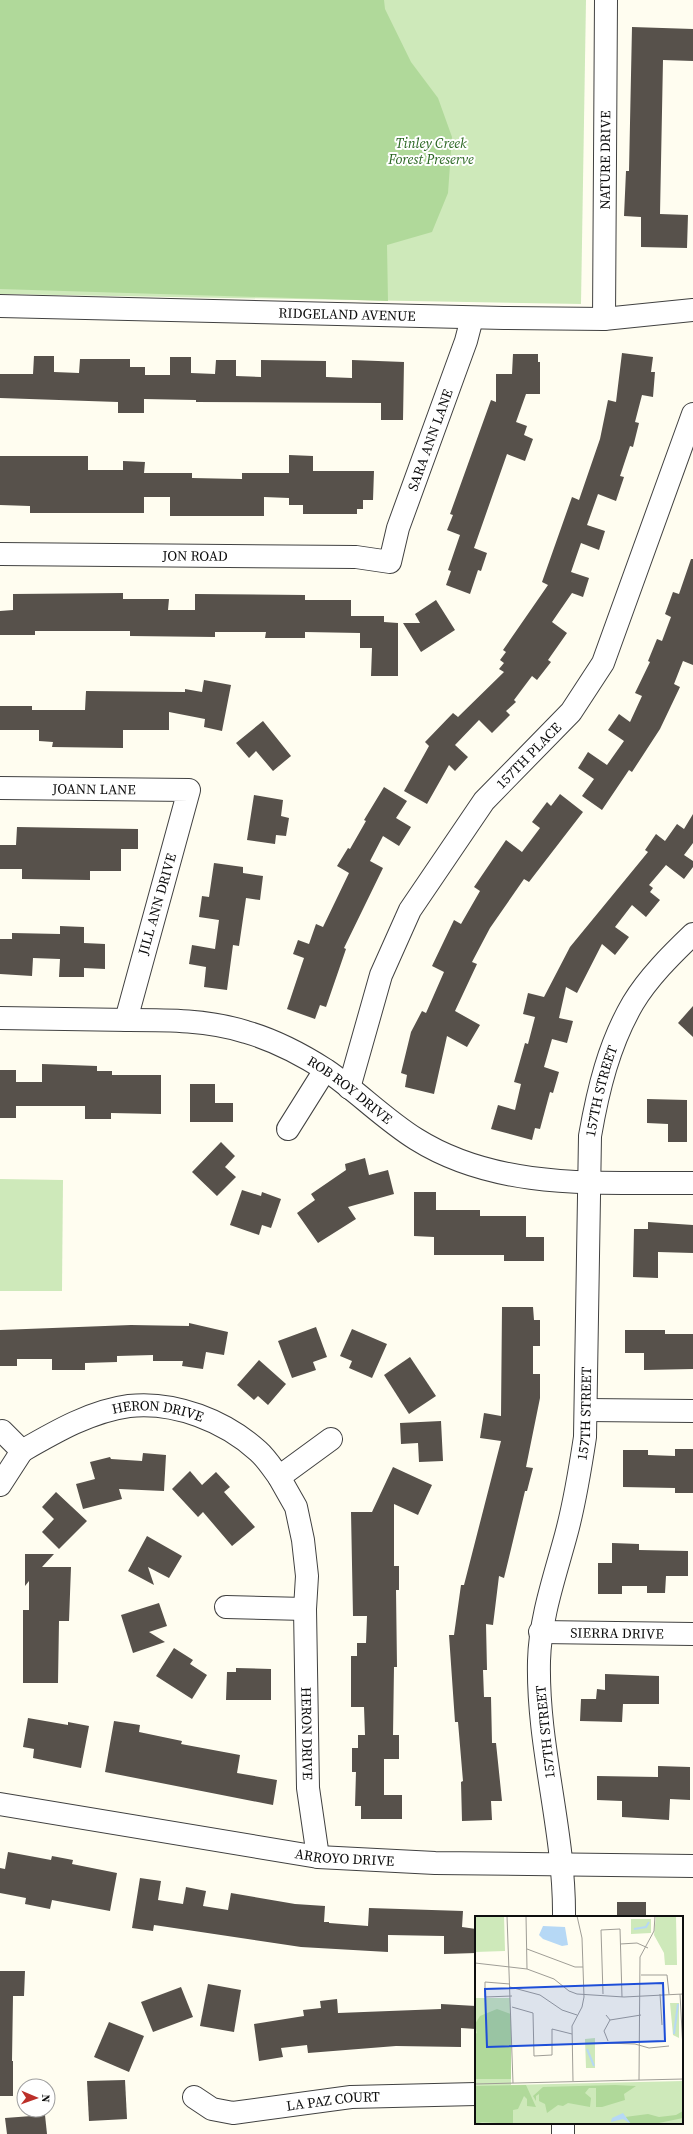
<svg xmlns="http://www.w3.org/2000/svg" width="693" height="2134" viewBox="0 0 693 2134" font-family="'Source Serif 4',serif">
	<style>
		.green { fill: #cee9ba }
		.forest { fill: #b0d99a }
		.building { fill: #57514b }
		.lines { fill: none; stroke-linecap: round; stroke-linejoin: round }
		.minor-casing { stroke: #414141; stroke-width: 24 }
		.minor { stroke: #fff; stroke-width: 22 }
		.labels { text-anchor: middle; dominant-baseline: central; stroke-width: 4; stroke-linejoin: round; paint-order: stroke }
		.park-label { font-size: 14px; font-style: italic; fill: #286520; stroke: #fff }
		.street-label { font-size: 14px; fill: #0e0e0e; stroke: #fff }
		.inset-river { fill: none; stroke: #b6d8f5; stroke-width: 2 }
		.inset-road { fill: none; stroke: #9f9d96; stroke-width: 1 }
		.view { fill: #1d4ed8; fill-opacity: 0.15; stroke: #1d4ed8; stroke-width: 2 }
		.inset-edge { fill: none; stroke: #0e0e0e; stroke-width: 2 }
	</style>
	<rect width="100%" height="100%" fill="#fffdf0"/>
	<g class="green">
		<polygon points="0,0 586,0 581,304 0,294"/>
		<polygon points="0,1179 63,1180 62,1291 0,1291"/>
	</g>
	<polygon class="forest" points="0,0 384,0 385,9 411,62 438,98 452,137 448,193 432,232 387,245 388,301 0,289"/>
	<g class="building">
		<polygon points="632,27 693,29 693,61 663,60 660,214 688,215 687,248 641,247 641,217 624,216 626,171 629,171"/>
		<polygon points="622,353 653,357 651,372 655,372 653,397 642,395 635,422 639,423 633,447 630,446 620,476 624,477 616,501 598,494 587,525 605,531 599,550 581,543 571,572 589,578 583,597 572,593 552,622 567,633 548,660 551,662 537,680 532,676 514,700 516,702 506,711 510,715 492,733 479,720 455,745 468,757 455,771 449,765 427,804 404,791 429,746 425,742 453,713 458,717 504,672 499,669 504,663 500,660 506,652 503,650 548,585 542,582 572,497 579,500 600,439 608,400 616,402"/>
		<polygon points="513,354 538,354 538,362 540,362 540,394 526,394 516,422 527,426 524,435 533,439 525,461 507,454 474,548 487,553 481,571 478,570 470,594 446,585 451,571 448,570 460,535 447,530 453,515 450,514 491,400 496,402 496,374 512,374"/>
		<polygon points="34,356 54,356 54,372 79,373 80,359 130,359 130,367 145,367 145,375 170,375 170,357 191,357 191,373 215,374 216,360 236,360 236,376 261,377 261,360 326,361 326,377 352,378 352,360 404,362 403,420 381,420 381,403 196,402 196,400 144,399 144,413 118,413 118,402 0,398 0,374 33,374"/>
		<polygon points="289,455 313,456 313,471 374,471 373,500 363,500 363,509 357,509 357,514 303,514 303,505 289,505 289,498 264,497 264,516 170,516 170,497 144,497 144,513 30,513 30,506 0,505 0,456 88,456 88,470 123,470 123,461 145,462 144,473 192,473 192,478 242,479 242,473 289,473"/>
		<polygon points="691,559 693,559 693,665 683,661 674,684 680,687 660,729 632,772 629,770 602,810 582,796 594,779 578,768 588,752 607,765 624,741 608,730 619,714 630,722 642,696 635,693 650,662 648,661 657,639 662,641 671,617 665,614 673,592 679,594"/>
		<polygon points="123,593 123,599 169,599 168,610 195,610 195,594 305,595 305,600 351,600 351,616 384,616 384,622 398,623 398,676 371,676 372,648 360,648 360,633 305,632 305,638 265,638 266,632 215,632 215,637 130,636 130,631 35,631 35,635 0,635 0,611 13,610 13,594"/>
		<polygon points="436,600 455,630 421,652 403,623 420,623 415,614"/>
		<polygon points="204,680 231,685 222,731 204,727 205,719 169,712 169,730 123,730 123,748 52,747 53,742 39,741 39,730 0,730 0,706 32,706 32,710 85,710 86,691 185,692 185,689 202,692"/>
		<polygon points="263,721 291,756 273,771 256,751 249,758 236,743"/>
		<polygon points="384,787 407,801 396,818 411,827 399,846 383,836 370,861 383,868 344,948 346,949 326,1007 320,1005 315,1019 287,1009 304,958 293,954 298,940 309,944 316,924 323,927 349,873 337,866 348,848 350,849 366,821 364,820"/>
		<polygon points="560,794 583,812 529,882 524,879 490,928 472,962 477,964 455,1011 480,1025 467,1047 447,1036 434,1094 405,1087 407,1075 401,1073 411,1032 422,1011 426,1013 444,972 432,966 454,920 461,924 480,891 474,887 506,840 522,852 540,828 532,822 547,802 551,806"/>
		<polygon points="254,795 283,800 281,816 289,818 286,836 276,835 275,844 247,840"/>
		<polygon points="693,814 693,843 684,855 693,861 693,867 684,879 666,865 649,885 653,888 650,892 660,900 646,917 632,905 615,927 629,937 615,955 602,944 577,993 566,987 559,1018 573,1021 567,1043 552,1039 544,1067 559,1072 553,1093 550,1092 540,1129 535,1128 532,1140 491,1129 498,1105 515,1110 521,1084 514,1082 525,1043 528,1044 535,1017 523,1014 528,993 544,997 570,947 648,852 645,850 656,834 665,841 677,824 684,829"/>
		<polygon points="17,827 138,829 138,849 121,849 121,871 90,871 90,880 22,879 22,869 0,869 0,845 16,845"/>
		<polygon points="214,863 243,867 243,873 263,876 260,900 246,898 239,946 233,945 227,990 204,987 206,967 189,964 192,945 215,949 219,920 199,917 202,896 209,897"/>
		<polygon points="60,926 84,927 84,943 105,944 105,969 84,968 84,977 59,977 60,959 33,958 32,976 0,974 0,939 12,939 12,933 60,934"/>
		<polygon points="693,1006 693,1037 678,1023"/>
		<polygon points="42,1064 97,1066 97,1071 112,1071 112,1075 161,1075 161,1114 111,1113 111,1119 85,1119 85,1106 16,1106 16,1118 0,1118 0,1070 16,1070 16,1082 42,1082"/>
		<polygon points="190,1084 215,1084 215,1103 233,1103 233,1122 190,1122"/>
		<polygon points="647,1099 687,1100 687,1142 668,1142 668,1124 647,1123"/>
		<polygon points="221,1142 235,1156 225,1167 236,1177 217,1196 192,1172"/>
		<polygon points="365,1158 369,1175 388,1170 394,1194 348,1207 356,1219 318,1243 297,1213 315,1200 311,1194 346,1170 345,1164"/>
		<polygon points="242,1190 261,1196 262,1192 281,1199 271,1228 262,1225 259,1235 230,1225"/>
		<polygon points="414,1192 436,1192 436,1210 480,1210 480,1216 526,1216 526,1237 544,1237 544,1261 504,1261 504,1255 434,1255 434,1237 414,1236"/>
		<polygon points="648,1222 693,1225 693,1253 658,1252 658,1278 633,1277 634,1229 648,1229"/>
		<polygon points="502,1307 533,1307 534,1320 540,1320 540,1346 533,1346 533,1374 540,1374 540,1398 526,1467 533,1468 527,1491 525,1491 504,1578 499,1576 493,1625 486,1624 487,1670 483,1670 484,1697 491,1697 492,1743 496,1743 502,1801 491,1801 492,1820 462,1821 461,1782 463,1781 458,1722 455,1722 449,1635 454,1635 461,1585 464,1585 501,1441 480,1438 484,1413 501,1416"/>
		<polygon points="189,1323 228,1332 224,1355 206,1352 203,1369 182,1366 183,1361 153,1361 153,1355 117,1356 117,1362 85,1363 85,1370 52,1370 52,1359 17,1359 17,1366 0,1366 0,1330 131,1325 189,1326"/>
		<polygon points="316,1327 327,1357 313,1362 316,1370 292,1378 278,1341"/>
		<polygon points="352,1329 387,1344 372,1378 349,1368 352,1361 340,1356"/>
		<polygon points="625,1330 665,1330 665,1334 693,1334 693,1369 644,1370 644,1353 625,1353"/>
		<polygon points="410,1357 436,1396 409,1414 384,1375"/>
		<polygon points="259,1360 286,1384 268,1405 258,1396 254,1400 237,1385"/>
		<polygon points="441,1421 443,1461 419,1462 418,1443 401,1444 400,1423"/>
		<polygon points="675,1449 693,1449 693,1493 675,1493 675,1488 623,1487 623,1450 648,1450 648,1455 675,1456"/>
		<polygon points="143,1453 166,1455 164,1491 119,1489 122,1499 83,1509 76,1484 95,1479 90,1462 110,1457 111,1459 142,1461"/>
		<polygon points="393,1467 432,1485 418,1515 394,1504 394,1566 399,1566 399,1590 396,1590 397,1667 394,1667 393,1735 399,1735 399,1759 384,1759 384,1795 402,1795 402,1819 361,1819 361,1806 355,1806 356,1772 352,1772 352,1748 358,1748 358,1735 365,1735 364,1707 351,1707 351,1656 357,1656 357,1643 366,1643 367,1616 353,1616 351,1512 372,1512"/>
		<polygon points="190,1471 202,1485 216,1472 230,1487 224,1492 255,1527 232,1546 203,1512 198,1517 172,1489"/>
		<polygon points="56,1492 87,1521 59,1549 42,1532 54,1519 42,1507"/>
		<polygon points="147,1536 182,1556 169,1578 148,1567 154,1585 128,1571"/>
		<polygon points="612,1543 639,1544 639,1550 688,1551 688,1576 666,1576 665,1593 647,1593 647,1586 622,1586 622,1594 598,1594 598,1563 612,1563"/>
		<polygon points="25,1554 54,1554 42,1567 71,1567 69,1621 59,1621 58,1683 23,1683 23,1610 29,1610 29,1581 25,1586"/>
		<polygon points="159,1603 167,1626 149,1632 165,1642 133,1653 121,1615"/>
		<polygon points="174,1648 193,1660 190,1664 207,1675 192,1699 156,1676"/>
		<polygon points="236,1668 271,1669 271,1700 226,1700 227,1672 236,1672"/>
		<polygon points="605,1674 659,1676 659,1704 623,1704 622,1722 580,1721 581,1699 596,1699 597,1689 605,1690"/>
		<polygon points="28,1718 68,1725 68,1722 89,1726 81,1768 33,1758 34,1749 23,1747"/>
		<polygon points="114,1721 140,1725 139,1732 182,1741 181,1744 240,1755 237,1773 277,1780 273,1805 105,1772"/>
		<polygon points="658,1766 690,1767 690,1800 670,1799 669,1820 622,1817 622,1801 597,1800 597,1776 658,1777"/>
		<polygon points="8,1852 51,1860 52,1856 73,1860 72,1864 117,1873 110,1911 52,1900 50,1909 25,1904 26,1898 0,1893 0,1868 5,1869"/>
		<polygon points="140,1878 161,1881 158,1900 183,1904 186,1887 206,1891 203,1906 228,1910 231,1893 295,1904 325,1906 324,1922 329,1922 329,1923 368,1926 369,1908 463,1911 462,1927 476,1929 476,1953 444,1954 444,1936 388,1935 388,1952 301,1947 154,1925 153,1931 132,1928"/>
		<rect x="617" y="1902" width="29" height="15"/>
		<polygon points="0,1971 25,1971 24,1996 13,1996 12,2061 0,2061"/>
		<polygon points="208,1984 241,1990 234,2032 200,2026"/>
		<polygon points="181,1987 193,2017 153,2032 141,2002"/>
		<polygon points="337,1999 338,2013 441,2009 441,2004 476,2006 476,2029 461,2028 461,2047 396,2046 308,2053 307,2045 281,2048 283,2057 259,2061 254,2024 304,2016 303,2010 321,2008 320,2001"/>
		<polygon points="109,2022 144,2036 129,2072 94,2057"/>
		<rect x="0" y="2061" width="13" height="35"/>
		<polygon points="125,2080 127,2119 89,2121 87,2081"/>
		<polygon points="45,2115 47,2134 7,2134 5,2118"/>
	</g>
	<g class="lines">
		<defs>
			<g id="minor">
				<path id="s1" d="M0 306 504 318 604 319 693 310"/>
				<path id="s2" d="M604 319 606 0"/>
				<path id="s3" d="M0 554 356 557 390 562 398 528 466 341 472 318"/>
				<path id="s4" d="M0 788 189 790 126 1020"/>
				<path id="s5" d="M0 1018C43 1019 86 1019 129 1020 168 1020 209 1020 246 1032 274 1040 301 1054 326 1070 357 1091 384 1119 416 1139 499 1191 600 1182 693 1183"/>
				<path id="s6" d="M349 1088 381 975 410 910 484 801 571 712 603 663 693 414"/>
				<polyline points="288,1129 325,1070"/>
				<polyline points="587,1410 693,1411"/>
				<path id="s7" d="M22 1451C55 1432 91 1411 129 1406 175 1401 225 1421 258 1451 266 1458 273 1469 279 1477L331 1439"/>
				<path id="s8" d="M279 1477 296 1507 303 1540 307 1576 305 1609 308 1788 318 1857"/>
				<polyline points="0,1485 22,1451 2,1431"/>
				<polyline points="226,1607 305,1609"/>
				<path id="s9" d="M540 1632 693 1634"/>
				<path id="s10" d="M0 1804 318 1857 435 1863 693 1866"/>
				<path id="s11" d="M564 1917C565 1831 537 1747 539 1661 540 1618 555 1576 566 1535 575 1502 580 1470 585 1437L590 1136C598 1090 609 1044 633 1003 648 978 671 955 693 934"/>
				<path id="s12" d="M194 2097 212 2109 233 2113 351 2097 476 2094"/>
				<polyline points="563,2123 563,2134"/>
			</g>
		</defs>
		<use href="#minor" class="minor-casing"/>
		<use href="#minor" class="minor"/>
	</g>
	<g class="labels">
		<g class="park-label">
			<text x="431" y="143">Tinley Creek<tspan x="431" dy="16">Forest Preserve</tspan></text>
		</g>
		<g class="street-label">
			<text stroke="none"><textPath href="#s2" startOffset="159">NATURE DRIVE</textPath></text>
			<text stroke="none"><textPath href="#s1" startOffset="347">RIDGELAND AVENUE</textPath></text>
			<text stroke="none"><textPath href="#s3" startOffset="519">SARA ANN LANE</textPath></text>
			<text stroke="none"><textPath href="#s3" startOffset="195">JON ROAD</textPath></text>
			<text stroke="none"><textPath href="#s6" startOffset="384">157TH PLACE</textPath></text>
			<text stroke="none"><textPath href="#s4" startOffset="94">JOANN LANE</textPath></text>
			<text transform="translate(157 904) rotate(-74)">JILL ANN DRIVE</text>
			<text stroke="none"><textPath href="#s5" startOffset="367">ROB ROY DRIVE</textPath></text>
			<text stroke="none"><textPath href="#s11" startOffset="834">157TH STREET</textPath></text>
			<text stroke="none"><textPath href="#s11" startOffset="510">157TH STREET</textPath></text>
			<text stroke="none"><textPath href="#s7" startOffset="146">HERON DRIVE</textPath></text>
			<text stroke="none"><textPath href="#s9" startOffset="77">SIERRA DRIVE</textPath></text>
			<text transform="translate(545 1732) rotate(-96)">157TH STREET</text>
			<text stroke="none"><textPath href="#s8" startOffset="262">HERON DRIVE</textPath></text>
			<text stroke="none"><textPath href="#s10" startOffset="349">ARROYO DRIVE</textPath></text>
			<text stroke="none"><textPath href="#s12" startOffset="144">LA PAZ COURT</textPath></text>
		</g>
	</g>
	<g transform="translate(475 1916)">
		<rect width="208" height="208" fill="#fffdf0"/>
		<path d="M0 0H29L30 35 0 36ZM181 0H201L202 49H190L189 37 179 19ZM156 3H176V17L156 18ZM0 82H35L36 169 208 165V208H0ZM195 87H204V122L198 119ZM120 122V152H111L110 123Z" fill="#cee9ba"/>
		<path d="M22 93 36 98V163H0V118L2 117 0 108 5 100ZM51 169 61 191 52 190V183L49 180 43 193 38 194V208L7 206 0 208V170ZM140 169 161 170 149 178 150 184 127 191H121V172H114L110 177 116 182 115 191 93 187 88 190 83 189 72 197 70 188 64 185V178L61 180V185L58 180 68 171ZM208 195V202L179 208H156L150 201 173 198 184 201 201 199Z" fill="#b0d99a"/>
		<path d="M68 10 90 11 93 29 87 30 68 23 64 19ZM148 197 156 208 148 203 136 206 137 202Z" fill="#b6d8f5"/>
		<path class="inset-river" d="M159 13 171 11 174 6M199 118 203 88M112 133 119 150"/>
		<path class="inset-road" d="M32 0 38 167M51 0 52 53M145 28 162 27 173 32M52 33 100 51H108M0 47 52 53 79 63 94 75 102 78 149 81 208 78M166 59H192L194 78M35 68 10 66V81L37 80M35 71 65 79 87 94 102 99M128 78 126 14 145 13 147 81M185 78 187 109M205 78 208 133M37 91 58 97 59 140 77 139V113L97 118M131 99 135 104 129 115 133 125M135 104 166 99M131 127 160 128 174 132 194 130M164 164 165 41 179 15 180 0M98 165 97 110 107 91 109 81 107 22 102 0M0 168 208 163"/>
		<path class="view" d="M188 67 190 125 12 131 10 73Z"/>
		<rect width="208" height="208" class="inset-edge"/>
	</g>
	<g transform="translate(36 2098) rotate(92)"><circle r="19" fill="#ffffff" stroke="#9f9f9f"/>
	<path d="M0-3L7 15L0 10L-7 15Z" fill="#bc2f29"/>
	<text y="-6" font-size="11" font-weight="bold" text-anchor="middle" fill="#0e0e0e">N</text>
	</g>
</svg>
